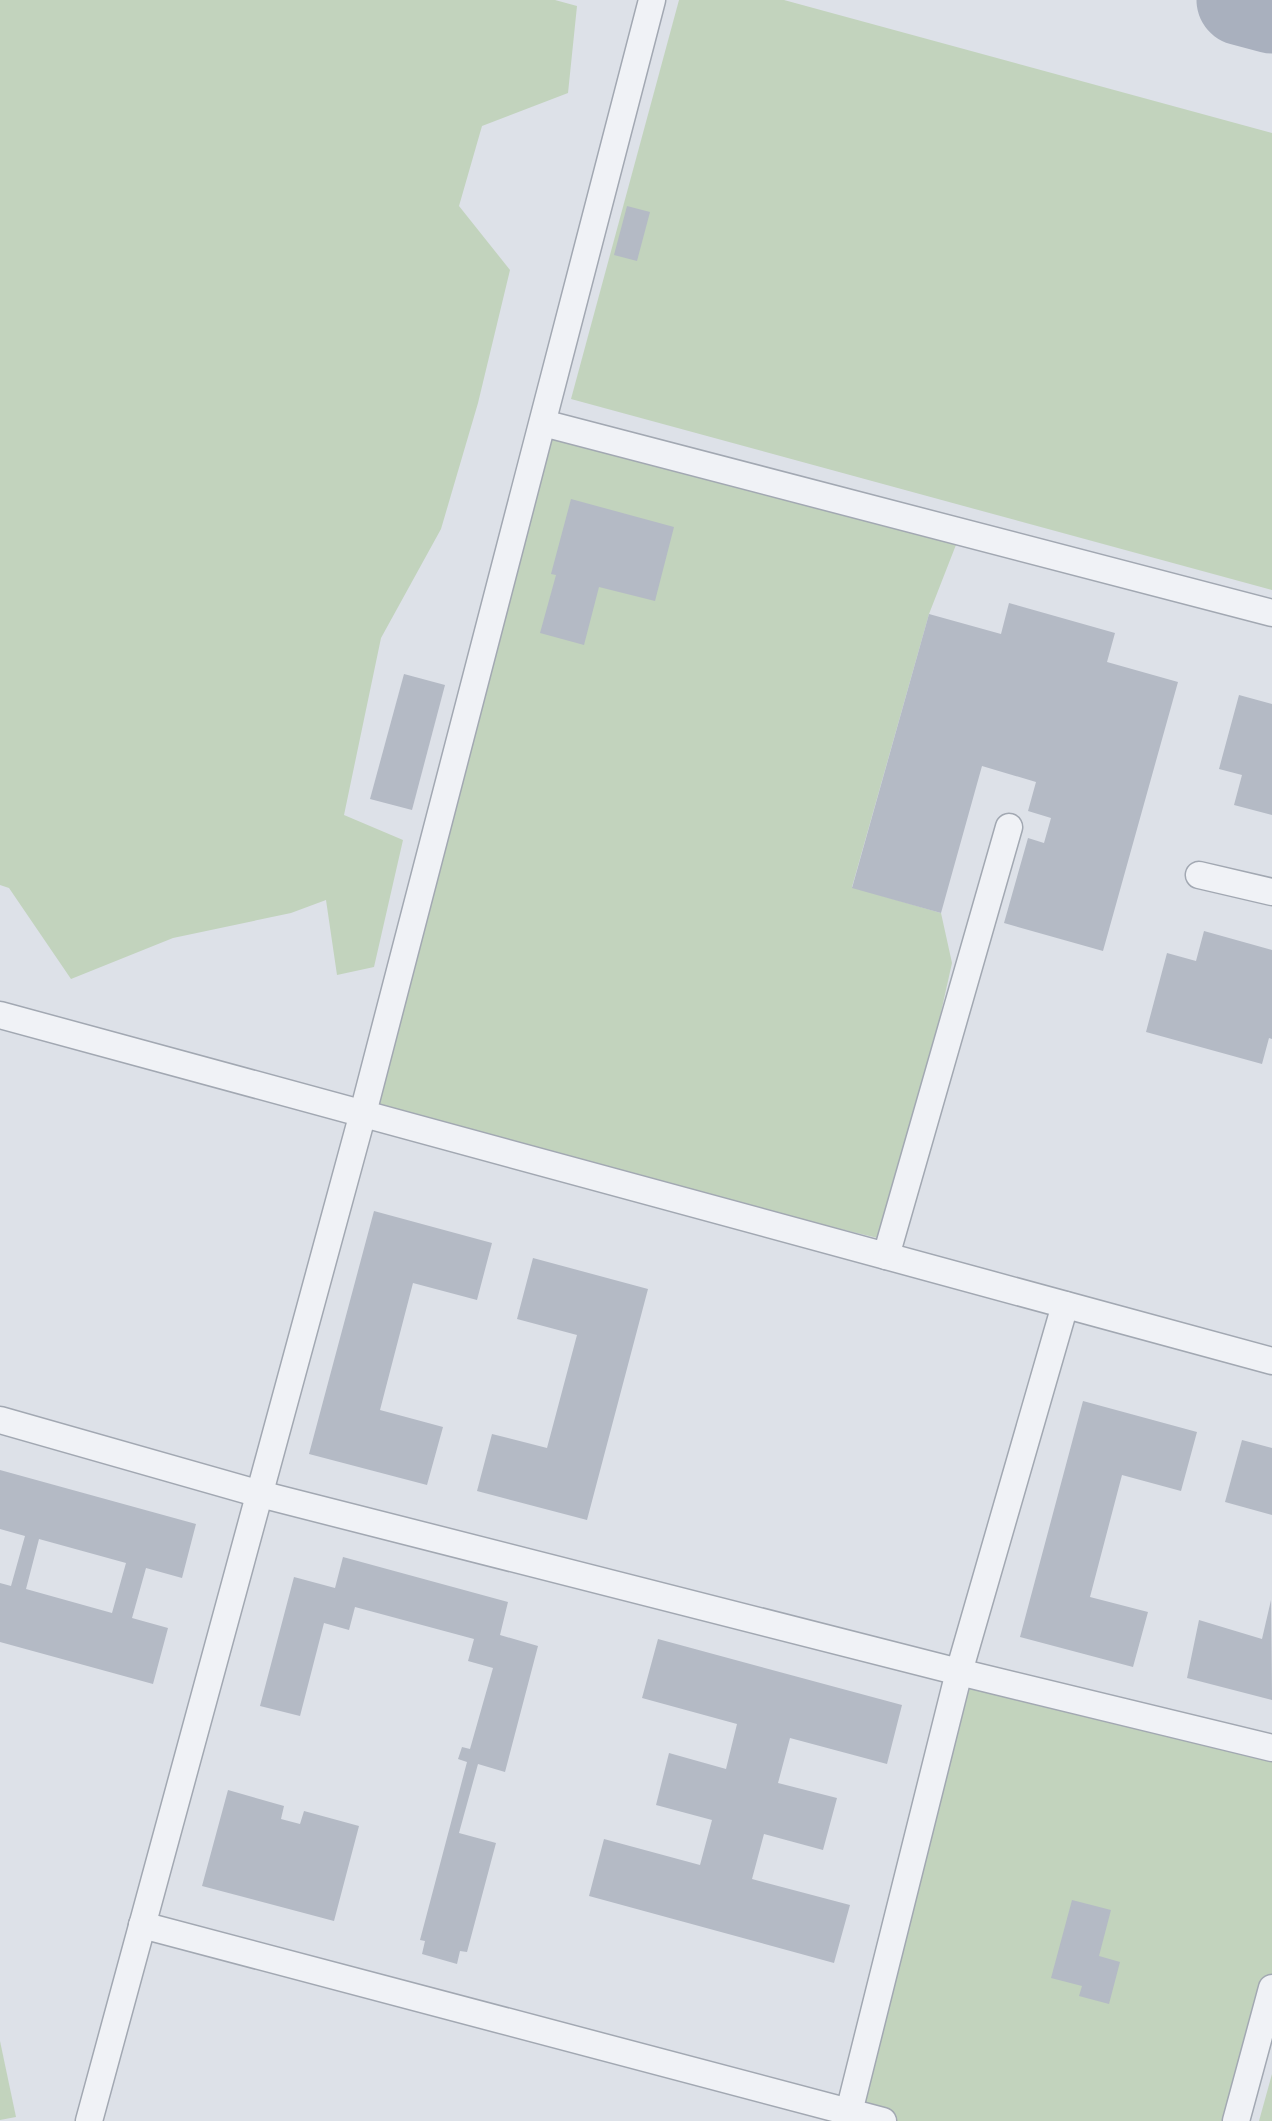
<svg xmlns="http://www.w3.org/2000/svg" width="1272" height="2121" viewBox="0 0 1272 2121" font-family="'DejaVu Sans',sans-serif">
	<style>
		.green { fill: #c2d3bd }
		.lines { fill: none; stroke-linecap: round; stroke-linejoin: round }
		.taxiway { stroke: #a9b0be; stroke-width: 91 }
		.building { fill: #b4bac5; fill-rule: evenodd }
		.minor-casing { stroke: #a2a8b2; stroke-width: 29 }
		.minor { stroke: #f0f2f6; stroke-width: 26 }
	</style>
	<rect width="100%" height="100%" fill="#dde1e8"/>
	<g class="green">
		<polygon points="0,0 555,0 577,6 568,93 482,126 459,206 510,270 478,403 441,529 381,638 344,815 403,840 374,967 337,975 326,900 291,913 173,938 71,979 9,888 0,885"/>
		<polygon points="679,0 784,0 1272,133 1272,590 571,399"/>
		<polygon points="543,423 961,532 929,614 852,887 941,913 952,963 890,1241 363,1113"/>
		<polygon points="959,1672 1272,1748 1272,1988 1236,2121 883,2121 849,2112"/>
		<polygon points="0,2041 16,2117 0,2120"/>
		<polygon points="1272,2074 1272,2121 1259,2121"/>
	</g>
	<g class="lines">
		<polyline class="taxiway" points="1242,0 1272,8"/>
	</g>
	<g class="building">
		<polygon points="627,206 650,212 637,261 614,255"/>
		<polygon points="571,499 674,527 655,601 599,587 584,645 540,633 556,575 551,574"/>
		<polygon points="1009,603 1115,633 1107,662 1178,682 1103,951 1004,923 1028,838 1044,843 1051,818 1028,811 1036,782 982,766 941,913 852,888 929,614 1001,634"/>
		<polygon points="404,674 445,685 412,810 370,799"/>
		<polygon points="1239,695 1272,704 1272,815 1234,805 1242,775 1219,769"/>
		<polygon points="1204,931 1272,950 1272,1039 1269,1038 1262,1064 1146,1032 1167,953 1196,961"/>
		<polygon points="374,1211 492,1243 477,1300 413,1283 380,1410 443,1427 427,1485 309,1454"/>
		<polygon points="533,1258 648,1289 587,1520 477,1491 492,1434 547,1448 577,1335 517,1319"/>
		<polygon points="1083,1401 1197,1432 1181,1491 1122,1475 1090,1597 1148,1612 1133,1667 1020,1637"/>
		<polygon points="1242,1440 1272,1448 1272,1515 1225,1502"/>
		<path d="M0 1470 196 1524 182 1578 146 1568 132 1618 168 1628 153 1684 0 1642V1583L11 1586 25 1536 0 1529ZM39 1539 126 1563 112 1613 26 1589Z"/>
		<polygon points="343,1557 508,1602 500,1635 538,1646 505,1772 478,1764 459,1833 496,1843 467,1952 460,1951 457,1964 422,1954 425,1941 420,1940 467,1762 458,1759 462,1747 470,1749 493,1668 468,1661 474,1639 355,1607 349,1630 324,1623 300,1716 260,1706 294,1577 335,1588"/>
		<polygon points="1271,1600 1272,1700 1187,1678 1199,1620 1262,1639"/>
		<polygon points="658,1639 902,1705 887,1764 790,1738 778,1783 837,1798 823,1850 764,1834 752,1879 850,1905 834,1963 589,1896 604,1839 700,1865 712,1820 656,1805 669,1753 726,1769 737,1724 642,1698"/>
		<polygon points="228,1790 284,1806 281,1819 300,1824 304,1811 359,1826 334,1921 202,1886"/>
		<polygon points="1072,1900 1111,1910 1099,1956 1120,1962 1109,2004 1079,1996 1082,1986 1051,1978"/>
	</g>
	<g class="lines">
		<defs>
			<g id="minor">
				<polyline points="543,423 1272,613"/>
				<polyline points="1199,875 1272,892"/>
				<polyline points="0,1015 1272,1361"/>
				<polyline points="886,1256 1009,827"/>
				<polyline points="0,1420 260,1494 959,1672 1272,1748"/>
				<polyline points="142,1925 883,2121"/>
				<polyline points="849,2112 959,1672 1065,1305"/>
				<polyline points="89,2121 363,1113 652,0"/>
				<polyline points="1236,2121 1272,1988"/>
			</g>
		</defs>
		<use href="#minor" class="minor-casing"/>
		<use href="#minor" class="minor"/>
	</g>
</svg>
